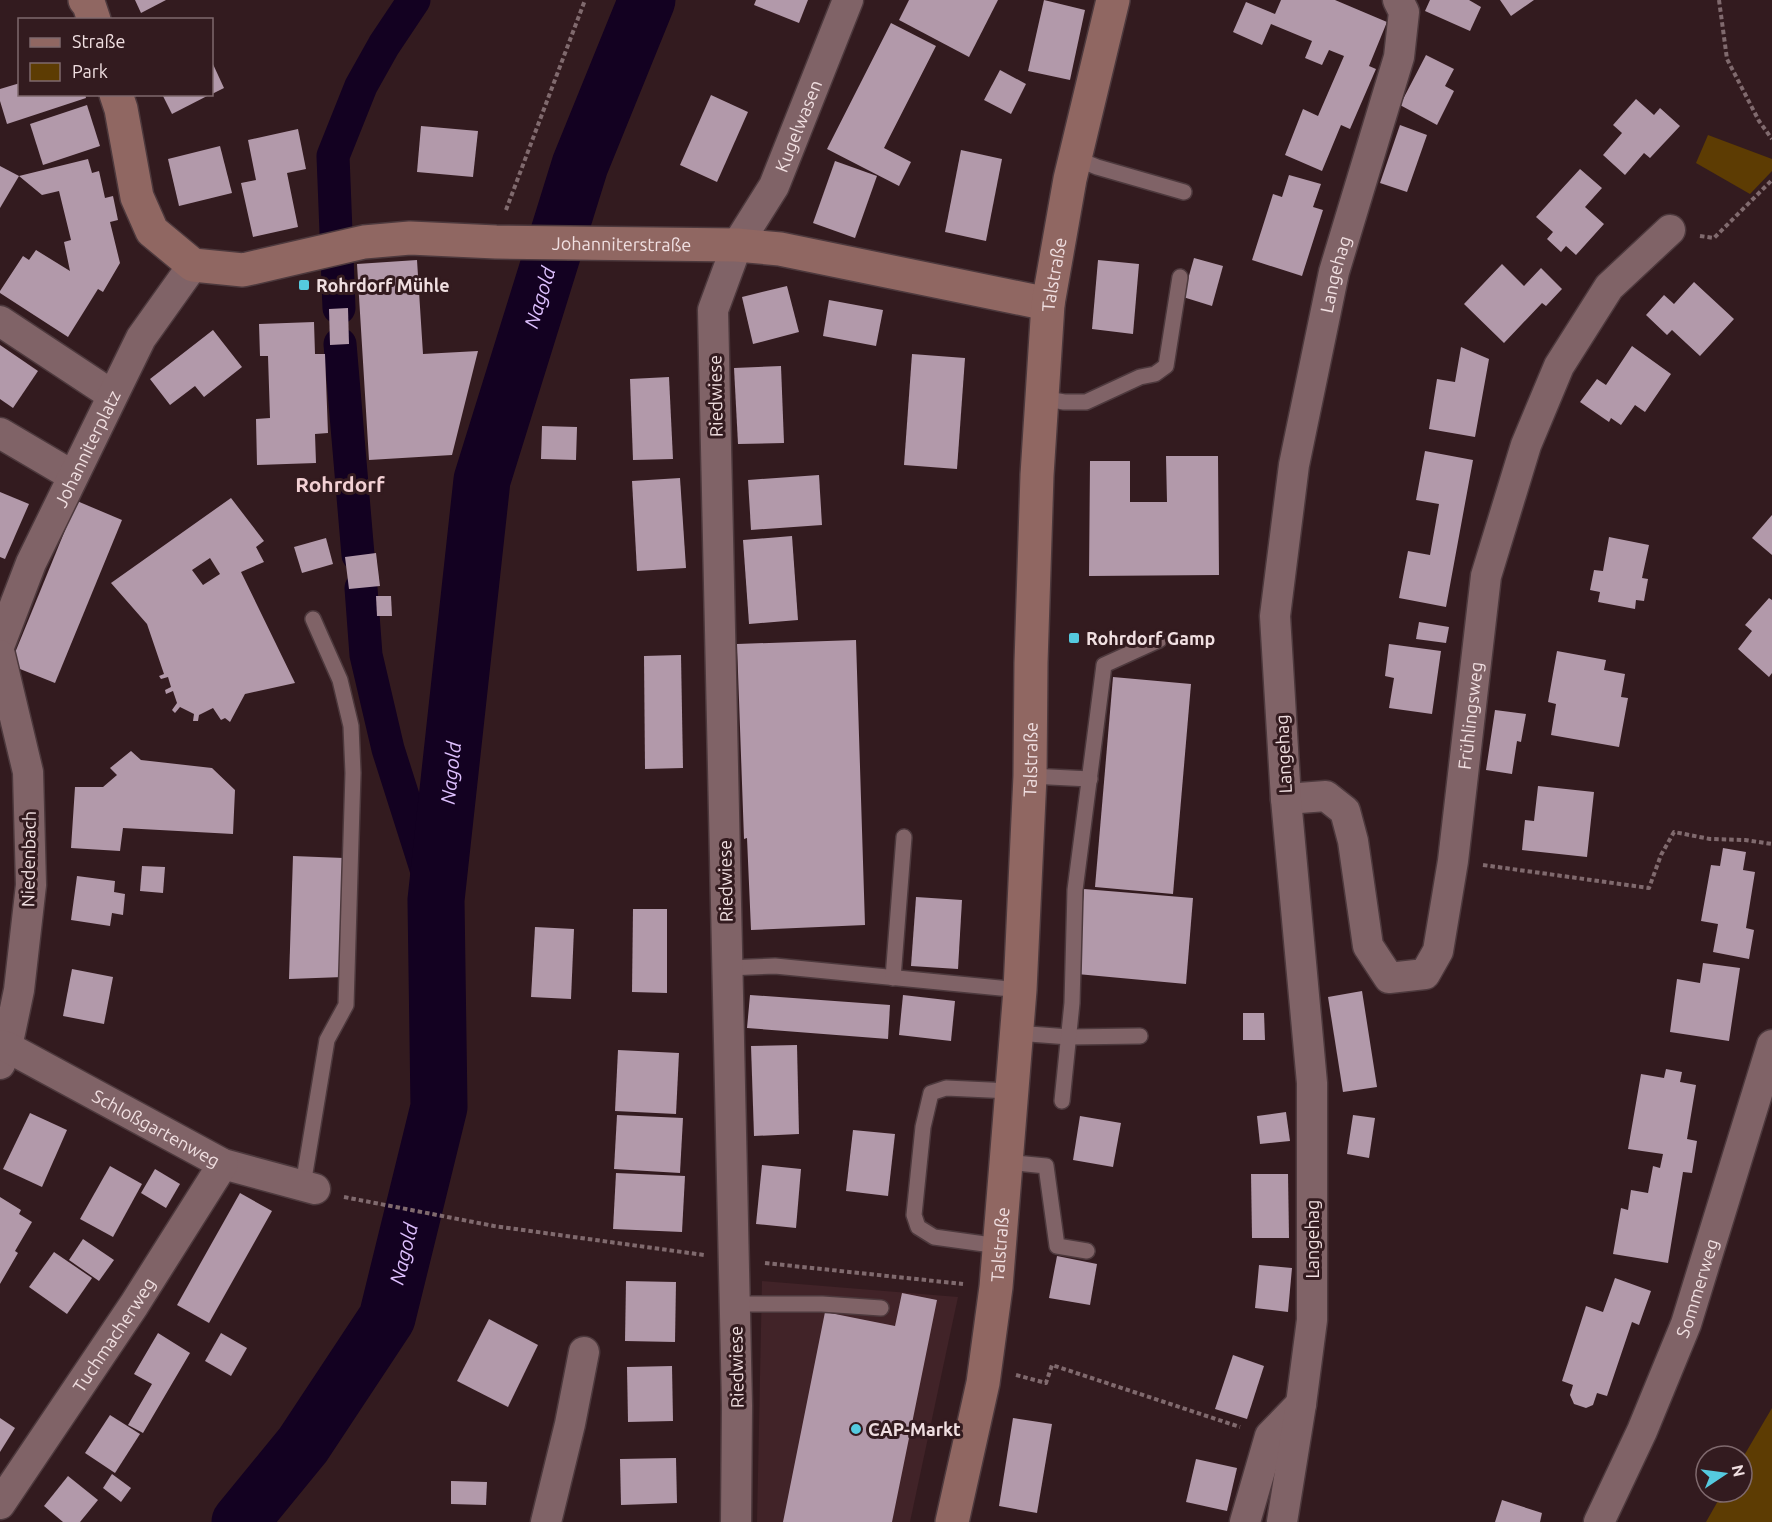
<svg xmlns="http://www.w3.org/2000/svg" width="1772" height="1522" viewBox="0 0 1772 1522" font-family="Ubuntu,sans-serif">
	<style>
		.built { fill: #412328 }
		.green { fill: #5d3c03 }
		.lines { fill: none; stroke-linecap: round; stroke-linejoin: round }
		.canal { stroke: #130121; stroke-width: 33 }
		.river { stroke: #130121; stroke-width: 57 }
		.building { fill: #b299aa; fill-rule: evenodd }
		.lane-casing { stroke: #4d393d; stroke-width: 18 }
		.street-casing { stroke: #4d393d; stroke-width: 33 }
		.secondary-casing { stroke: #4d393d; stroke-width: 36 }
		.path { stroke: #806a6e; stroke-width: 4; stroke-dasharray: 4.5 3; stroke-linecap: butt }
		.lane { stroke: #806367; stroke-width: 15 }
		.street { stroke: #806367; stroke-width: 30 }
		.secondary { stroke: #906762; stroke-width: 33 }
		.poi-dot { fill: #55cadf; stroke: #331b1f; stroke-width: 2 }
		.labels { text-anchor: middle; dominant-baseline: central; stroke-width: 6; stroke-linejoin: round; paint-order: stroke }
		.street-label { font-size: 18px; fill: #f0dfe1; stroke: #331b1f }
		.poi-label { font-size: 18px; font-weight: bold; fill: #f0dfe1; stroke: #331b1f; text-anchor: start }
		.water-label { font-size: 20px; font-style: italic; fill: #ddbffd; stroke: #331b1f }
		.quarter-label { font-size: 21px; font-weight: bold; fill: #f2d0d4; stroke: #331b1f }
	</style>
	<rect width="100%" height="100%" fill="#331b1f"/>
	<polygon class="built" points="762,1281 958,1297 910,1522 757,1522"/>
	<g class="green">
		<polygon points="1708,135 1772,159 1772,171 1750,194 1696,163"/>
		<polygon points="1772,1408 1772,1522 1706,1522 1723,1492 1742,1492 1742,1459"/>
	</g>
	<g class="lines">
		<g class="canal">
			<polyline points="339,308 333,156 361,86 384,45 414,0"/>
			<polyline points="340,344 358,555"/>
			<polyline points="361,588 366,655 388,749 436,900"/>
		</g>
		<path class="river" id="s1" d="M240 1522 303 1445 387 1318 439 1107 436 900 482 480 580 165 647 0"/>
	</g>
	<g class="building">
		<polygon points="135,0 166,0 141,13"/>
		<polygon points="756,0 808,0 799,23 754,5"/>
		<polygon points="909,0 998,0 969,57 899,20"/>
		<polygon points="1044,0 1085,10 1070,80 1028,71"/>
		<polygon points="1281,0 1335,0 1387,22 1369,66 1376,69 1350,129 1341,125 1322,171 1285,155 1303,109 1318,116 1344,56 1329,50 1322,65 1305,58 1312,41 1271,24 1262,45 1233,32 1246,2 1275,14"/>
		<polygon points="1430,0 1469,0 1481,7 1470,31 1425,11"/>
		<polygon points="1500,0 1534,0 1511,16"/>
		<polygon points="891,23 936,46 884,148 911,162 899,186 827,149"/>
		<polygon points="1426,55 1454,69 1445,86 1454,91 1437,125 1400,105"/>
		<polygon points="212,62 224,88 212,94"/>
		<polygon points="1000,70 1026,84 1011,114 984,100"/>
		<polygon points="20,83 20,94 85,94 86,98 7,124 0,101 0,89"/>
		<polygon points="162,94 211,94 172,114"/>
		<polygon points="711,95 748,112 717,182 680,165"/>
		<polygon points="1636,99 1654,115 1660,108 1680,126 1650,158 1644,153 1625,175 1603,155 1622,133 1613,125"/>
		<polygon points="87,105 100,146 43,165 30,124"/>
		<polygon points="1400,125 1427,135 1407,192 1380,183"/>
		<polygon points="421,126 478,131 473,177 417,172"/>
		<polygon points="298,129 306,169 287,173 298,227 253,237 241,183 256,180 248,140"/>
		<polygon points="220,146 232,193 179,206 168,159"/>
		<polygon points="961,150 1002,159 986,241 945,232"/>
		<polygon points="88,159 92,173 99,171 105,198 113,196 118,220 110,222 120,263 103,292 98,289 68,337 0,293 0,291 23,256 29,260 36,250 70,271 64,242 71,240 59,191 42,195 19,176"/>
		<polygon points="835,161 877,176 855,238 813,223"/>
		<polygon points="0,166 19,176 0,208"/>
		<polygon points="1580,169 1602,188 1585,207 1604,224 1576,255 1566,246 1561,252 1547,239 1553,232 1536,217"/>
		<polygon points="1289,175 1321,184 1313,207 1323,210 1302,276 1252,260 1273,194 1282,197"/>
		<polygon points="1194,258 1223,266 1212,306 1183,297"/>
		<polygon points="417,260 423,354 478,351 452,455 369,460 357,264"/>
		<polygon points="1098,260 1139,264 1133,334 1092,329"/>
		<polygon points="1502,264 1524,286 1541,268 1562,289 1546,306 1542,303 1504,343 1464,304"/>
		<polygon points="1694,282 1734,319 1700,356 1672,330 1667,335 1646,315 1664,295 1674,304"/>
		<polygon points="787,286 799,332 753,344 742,297"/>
		<polygon points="829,300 883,310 876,346 823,336"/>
		<polygon points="348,308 349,344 330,345 329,309"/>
		<polygon points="314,322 315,354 325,354 328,433 315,434 316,463 257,465 256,419 270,418 268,356 260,356 259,324"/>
		<polygon points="213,330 242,367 204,397 195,386 170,405 150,379"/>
		<polygon points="0,345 38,371 13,408 0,399"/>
		<polygon points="1632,346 1671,374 1645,412 1635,405 1621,425 1611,418 1609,422 1580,402 1597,379 1606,385"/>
		<polygon points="1461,347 1489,359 1475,437 1429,429 1437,379 1455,382"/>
		<polygon points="912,354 965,358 957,469 904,465"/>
		<polygon points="781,366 784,443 738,444 734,368"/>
		<polygon points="669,377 673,459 633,460 630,379"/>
		<polygon points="542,426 577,427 576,460 541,459"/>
		<polygon points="1425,451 1473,460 1446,607 1399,598 1408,551 1430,555 1439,504 1416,500"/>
		<polygon points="1166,456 1218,456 1219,575 1089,576 1090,461 1130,461 1130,502 1167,502"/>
		<polygon points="819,475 822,525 751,530 748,480"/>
		<polygon points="680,478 686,568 637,571 632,481"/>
		<polygon points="0,492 29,504 5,559 0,557"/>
		<path d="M231 498 264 541 256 547 264 562 241 572 295 683 245 694 230 722 225 718 221 720 213 708 199 715 198 721H193L194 714 180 707 175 713 172 710 177 703 173 691 166 694 165 690 171 687 168 677 161 679 159 676 164 674 147 624 111 583ZM210 558 220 574 203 585 192 570Z"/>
		<polygon points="77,501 122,520 55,683 10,665"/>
		<polygon points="1772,515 1772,555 1752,538"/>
		<polygon points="792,536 798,620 749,624 743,540"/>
		<polygon points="1609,537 1649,545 1642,578 1648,579 1644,601 1636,600 1635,609 1598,602 1600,592 1590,590 1594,570 1603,571"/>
		<polygon points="326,538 333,564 302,573 294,547"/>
		<polygon points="376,553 380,586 349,589 345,557"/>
		<polygon points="376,596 391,596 392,616 377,616"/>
		<polygon points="1769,598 1772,600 1772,673 1769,677 1738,649 1752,631 1745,625"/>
		<polygon points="1419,622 1449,627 1446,643 1416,639"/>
		<polygon points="856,640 865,925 751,930 747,838 744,839 737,644"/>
		<polygon points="1389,644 1441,651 1432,714 1389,708 1394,678 1385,676"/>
		<polygon points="1557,651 1606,660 1604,670 1625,674 1621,697 1628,698 1619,747 1551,735 1556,704 1548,702"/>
		<polygon points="681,655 683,768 645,769 644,656"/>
		<polygon points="1113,677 1191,684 1173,894 1095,887"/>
		<polygon points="1495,710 1526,714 1521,742 1517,741 1512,774 1486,770"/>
		<polygon points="131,751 141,760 212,768 235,790 233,834 123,828 120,851 71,848 75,787 103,787 117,775 110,768"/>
		<polygon points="1538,786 1594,792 1587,857 1522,850 1525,820 1534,821"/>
		<polygon points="1723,848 1746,852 1743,870 1755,872 1746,928 1754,930 1749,959 1713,952 1718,924 1701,921 1711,865 1720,866"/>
		<polygon points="293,856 344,858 343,977 289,979"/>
		<polygon points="142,866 165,867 163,893 140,891"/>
		<polygon points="77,876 115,881 114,892 125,894 123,915 112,913 110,926 71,920"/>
		<polygon points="1084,889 1193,898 1186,984 1077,974"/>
		<polygon points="916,897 962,900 958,969 911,966"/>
		<polygon points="633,909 667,909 667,993 632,992"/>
		<polygon points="535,927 574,929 571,999 531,997"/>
		<polygon points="1703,963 1740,968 1729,1041 1670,1032 1677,979 1700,983"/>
		<polygon points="72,969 113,977 104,1024 63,1016"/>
		<polygon points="1362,991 1377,1087 1343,1092 1328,997"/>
		<polygon points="750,995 890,1005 888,1039 747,1028"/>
		<polygon points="903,995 955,1001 951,1041 899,1035"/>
		<polygon points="1243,1013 1264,1013 1265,1040 1243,1040"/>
		<polygon points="797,1045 799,1134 754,1136 751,1046"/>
		<polygon points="618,1050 679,1053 676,1114 615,1111"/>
		<polygon points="1666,1069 1682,1072 1680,1082 1696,1085 1687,1139 1697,1141 1692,1173 1683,1172 1668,1263 1613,1254 1621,1208 1628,1210 1631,1190 1648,1193 1653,1166 1660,1168 1663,1154 1628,1149 1641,1074 1664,1078"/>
		<polygon points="1286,1112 1290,1141 1260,1144 1257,1116"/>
		<polygon points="30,1113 67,1130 42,1187 3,1169"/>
		<polygon points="617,1115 683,1118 680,1173 614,1169"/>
		<polygon points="1353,1115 1375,1118 1369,1158 1347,1154"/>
		<polygon points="1080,1116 1121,1123 1113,1167 1073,1160"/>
		<polygon points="853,1130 895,1134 888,1196 846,1191"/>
		<polygon points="762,1165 801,1169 796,1228 756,1224"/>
		<polygon points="110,1166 142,1184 113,1237 80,1219"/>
		<polygon points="155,1169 180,1184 166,1208 141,1193"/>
		<polygon points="616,1173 685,1176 682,1232 613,1229"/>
		<polygon points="1251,1174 1288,1174 1289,1238 1252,1238"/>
		<polygon points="240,1193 272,1211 209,1323 177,1305"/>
		<polygon points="0,1197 21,1210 19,1214 32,1222 15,1251 18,1253 0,1284"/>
		<polygon points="83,1239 114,1260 99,1281 69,1260"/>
		<polygon points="54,1252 92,1278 67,1314 29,1287"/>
		<polygon points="1057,1256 1097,1264 1090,1305 1049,1298"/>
		<polygon points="1259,1265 1292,1268 1288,1312 1255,1308"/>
		<polygon points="1615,1278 1651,1291 1639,1325 1632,1322 1607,1396 1597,1393 1593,1405 1586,1408 1574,1404 1570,1395 1573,1385 1562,1381 1586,1306 1603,1312"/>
		<polygon points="626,1281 676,1282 675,1342 625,1341"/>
		<polygon points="902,1293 937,1300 892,1522 783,1522 825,1312 895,1326"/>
		<polygon points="489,1319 538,1345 508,1407 457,1381"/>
		<polygon points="158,1333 190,1353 143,1433 128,1425 152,1384 134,1374"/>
		<polygon points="221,1333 247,1348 231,1376 205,1361"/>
		<polygon points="1233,1355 1264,1366 1247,1419 1215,1409"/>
		<polygon points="672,1366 673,1421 628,1422 627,1367"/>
		<polygon points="110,1415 140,1434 115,1473 85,1453"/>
		<polygon points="0,1418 15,1428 0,1452"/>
		<polygon points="1013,1418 1052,1424 1037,1513 999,1506"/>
		<polygon points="676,1458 677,1503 621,1505 620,1459"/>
		<polygon points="1196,1459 1237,1468 1227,1511 1186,1502"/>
		<polygon points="112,1474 131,1488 121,1502 103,1488"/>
		<polygon points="68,1476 98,1500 80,1522 63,1522 44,1506"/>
		<polygon points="451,1481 487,1482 486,1505 451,1504"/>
		<polygon points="1502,1500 1542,1513 1540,1522 1495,1522"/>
	</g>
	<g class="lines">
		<defs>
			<g id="lane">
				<polyline points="1075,158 1097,167 1184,192"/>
				<polyline points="1042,398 1064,402 1086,402 1140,377 1155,374 1166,366 1180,277"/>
				<polyline points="1030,776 1090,779"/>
				<polyline points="727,968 775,966 1020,990"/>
				<polyline points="893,978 904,837"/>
				<polyline points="1016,1033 1069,1037 1140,1036"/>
				<polyline points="1062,1101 1072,1003 1075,890 1104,665 1159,640"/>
				<polyline points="1005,1162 1046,1166 1057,1246 1087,1251"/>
				<polyline points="303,1185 327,1040 346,1005 353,773 351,726 340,680 313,619"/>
				<polyline points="999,1246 934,1237 918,1227 914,1215 923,1127 931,1093 946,1088 1011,1091"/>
				<polyline points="735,1304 822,1304 881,1308"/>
			</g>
			<g id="street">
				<polyline points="0,321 112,395"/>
				<polyline points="0,433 73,476"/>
				<path id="s2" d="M0 644 31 563 141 338 193 265"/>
				<polyline points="0,655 28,772 31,885 19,990 7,1047 0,1064"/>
				<path id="s3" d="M1286 799 1326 796 1345 811 1353 841 1368 946 1389 978 1425 974 1438 951 1453 861 1486 576 1526 445 1559 366 1609 287 1670 230"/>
				<path id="s4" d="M0 1045 7 1047 223 1164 315 1189"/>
				<path id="s5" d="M0 1504 134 1305 223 1164"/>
				<polyline points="546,1522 570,1424 584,1352"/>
				<path id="s6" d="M736 1522 737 1406 713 310 737 245 774 186 848 0"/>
				<polyline points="1245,1522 1270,1436 1301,1404"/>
				<path id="s7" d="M1282 1522 1301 1404 1312 1320V1083L1286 799 1275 616 1294 465 1334 272 1399 57 1404 12 1398 0"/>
				<path id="s8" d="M1599 1522 1642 1431 1686 1324 1772 1045"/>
			</g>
			<g id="secondary">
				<polyline points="85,0 89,5 94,20"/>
				<path id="s9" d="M116 94 121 109 137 197 152 231 193 265 243 270 364 242 410 238 496 242 737 245 780 249 1048 304"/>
				<path id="s10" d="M952 1522 983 1383 996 1287 1020 990 1030 776 1031 663 1037 475 1048 304 1070 179 1113 0"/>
			</g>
		</defs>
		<use href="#lane" class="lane-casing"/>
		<use href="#street" class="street-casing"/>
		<use href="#secondary" class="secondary-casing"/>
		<g class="path">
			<polyline points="1719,0 1727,59 1759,121 1772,139"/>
			<polyline points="506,210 585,0"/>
			<polyline points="1700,236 1714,238 1772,180"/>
			<polyline points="1483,865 1649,888 1661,855 1674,832 1710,839 1745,840 1772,844"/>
			<polyline points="344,1197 494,1226 704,1255"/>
			<polyline points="765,1263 963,1284"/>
			<polyline points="1016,1375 1046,1383 1052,1365 1240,1427"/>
		</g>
		<use href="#lane" class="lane"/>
		<use href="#street" class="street"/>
		<use href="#secondary" class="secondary"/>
	</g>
	<g class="poi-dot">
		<rect x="298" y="279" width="12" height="12" rx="3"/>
		<rect x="1068" y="632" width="12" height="12" rx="3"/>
		<circle cx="856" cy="1429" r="6"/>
	</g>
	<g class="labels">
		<g class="street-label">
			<text stroke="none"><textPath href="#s6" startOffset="1416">Kugelwasen</textPath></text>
			<text stroke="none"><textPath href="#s9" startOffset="628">Johanniterstraße</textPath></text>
			<text stroke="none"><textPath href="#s7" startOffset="1257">Langehag</textPath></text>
			<text stroke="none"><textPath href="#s10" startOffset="1254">Talstraße</textPath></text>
			<text transform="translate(715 396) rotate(-91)">Riedwiese</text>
			<text stroke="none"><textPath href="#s2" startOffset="214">Johanniterplatz</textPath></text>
			<text stroke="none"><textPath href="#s3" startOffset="540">Frühlingsweg</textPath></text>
			<text transform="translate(1283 754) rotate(-93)">Langehag</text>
			<text stroke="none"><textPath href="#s10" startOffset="768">Talstraße</textPath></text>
			<text transform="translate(28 859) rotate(-89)">Niedenbach</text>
			<text transform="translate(725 881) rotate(-91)">Riedwiese</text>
			<text stroke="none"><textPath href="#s4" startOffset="177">Schloßgartenweg</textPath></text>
			<text transform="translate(1312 1239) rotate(-90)">Langehag</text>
			<text stroke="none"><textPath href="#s10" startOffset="282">Talstraße</textPath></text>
			<text stroke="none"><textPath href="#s8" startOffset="254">Sommerweg</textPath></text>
			<text stroke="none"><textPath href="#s5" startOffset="204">Tuchmacherweg</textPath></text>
			<text transform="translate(736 1367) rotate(-91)">Riedwiese</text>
		</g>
		<g class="poi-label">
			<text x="316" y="285">Rohrdorf Mühle</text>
			<text x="1086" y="638">Rohrdorf Gamp</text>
			<text x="868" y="1429">CAP-Markt</text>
		</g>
		<g class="water-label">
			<text stroke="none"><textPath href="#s1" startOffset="1290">Nagold</textPath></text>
			<text stroke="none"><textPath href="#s1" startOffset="804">Nagold</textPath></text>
			<text stroke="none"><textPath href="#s1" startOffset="318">Nagold</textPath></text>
		</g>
		<g class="quarter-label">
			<text x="340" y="484">Rohrdorf</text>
		</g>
	</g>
	<rect x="18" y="18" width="195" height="78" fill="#331b1f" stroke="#7f696d" stroke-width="1.5"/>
	<rect x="30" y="38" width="30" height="9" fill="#906762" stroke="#7f696d" stroke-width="1.5"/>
	<text x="72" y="48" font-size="18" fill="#f0dfe1">Straße</text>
	<rect x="30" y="63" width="30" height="18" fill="#5d3c03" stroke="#7f696d" stroke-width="1.5"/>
	<text x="72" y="78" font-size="18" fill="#f0dfe1">Park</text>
	<g transform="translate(1724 1474) rotate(77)"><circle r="28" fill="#331b1f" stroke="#7f696d" stroke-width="1.5"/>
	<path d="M0-4.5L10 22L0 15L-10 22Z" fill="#55cadf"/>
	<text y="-9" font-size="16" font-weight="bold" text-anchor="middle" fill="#f0dfe1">N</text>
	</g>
</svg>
